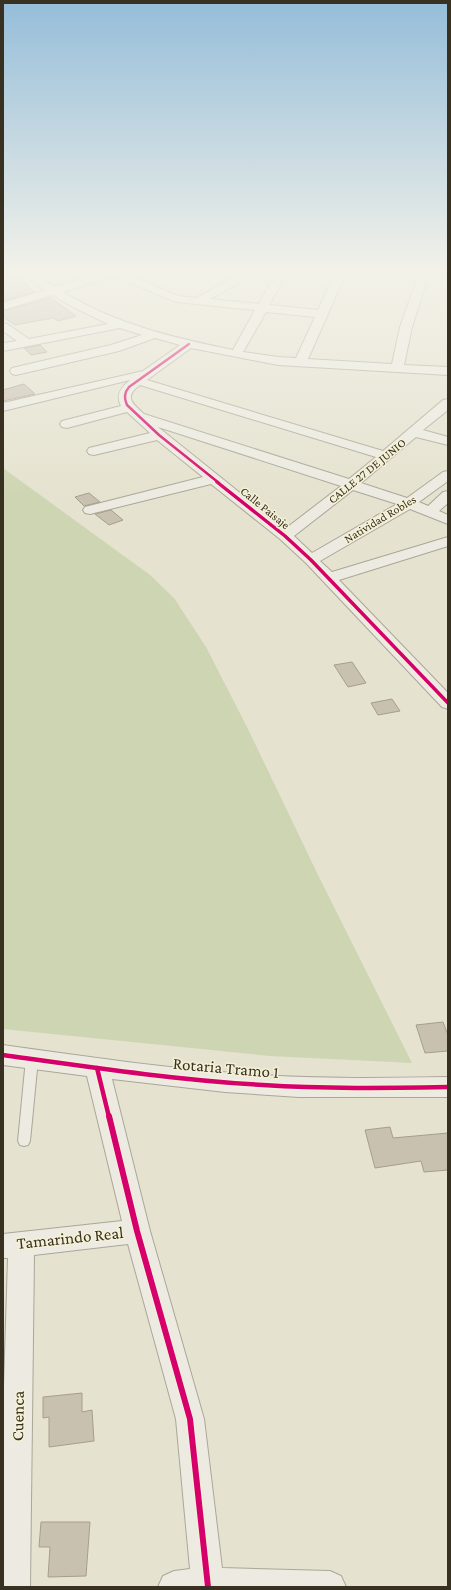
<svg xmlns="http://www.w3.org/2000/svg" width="451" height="1590" viewBox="0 0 451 1590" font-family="'Crimson Pro',serif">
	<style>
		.green { fill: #ced5b2 }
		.building { fill: #c8c1b0; stroke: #a59e8e }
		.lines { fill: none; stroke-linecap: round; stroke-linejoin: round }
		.service-casing { stroke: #aaa698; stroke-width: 2 }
		.minor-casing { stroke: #aaa698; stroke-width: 2 }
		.service { fill: #edebe1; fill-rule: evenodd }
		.minor { fill: #edebe1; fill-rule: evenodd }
		.cycleway-far3-casing { stroke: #f4f1d6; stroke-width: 4 }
		.cycleway-far2-casing { stroke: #f4f1d6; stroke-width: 5.5 }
		.cycleway-far1-casing { stroke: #f4f1d6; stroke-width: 7 }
		.cycleway-casing { stroke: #f4f1d6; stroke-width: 8 }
		.cycleway-far3 { stroke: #d6006c; stroke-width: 2.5 }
		.cycleway-far2 { stroke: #d6006c; stroke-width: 3.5 }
		.cycleway-far1 { stroke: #d6006c; stroke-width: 4.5 }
		.cycleway { stroke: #d6006c; stroke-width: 6 }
		.labels { text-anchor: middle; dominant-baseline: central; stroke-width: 3; stroke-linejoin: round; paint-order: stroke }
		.far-street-label { font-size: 12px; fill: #383020; stroke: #f4f1d6 }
		.near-street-label { font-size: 17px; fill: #383020; stroke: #f4f1d6 }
	</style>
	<rect width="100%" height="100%" fill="#e5e2cf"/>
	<polygon class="green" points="3,468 150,575 174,598 206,647 248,729 318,875 412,1063 270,1056 3,1029"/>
	<g class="building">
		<polygon points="3,273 13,273 35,292 3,301"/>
		<polygon points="51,298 76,316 58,321 53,318 15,325 3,317 3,311"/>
		<polygon points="40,345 47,352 31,355 24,348"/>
		<polygon points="24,384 35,394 3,401 3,390"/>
		<polygon points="89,493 100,502 84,506 75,497"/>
		<polygon points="111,510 123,520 109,525 95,514"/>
		<polygon points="352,662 366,683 348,687 334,665"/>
		<polygon points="392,699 400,711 378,715 371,703"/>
		<polygon points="443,1022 448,1035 448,1051 425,1053 416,1025"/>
		<polygon points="390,1127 393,1138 448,1133 448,1170 424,1172 421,1161 375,1168 365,1130"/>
		<polygon points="82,1393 82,1412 92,1410 94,1441 49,1447 49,1417 43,1418 43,1397"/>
		<polygon points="41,1522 90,1522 86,1576 48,1577 50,1547 39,1547"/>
	</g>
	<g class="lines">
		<defs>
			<polygon id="service" points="32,1054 36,1056 38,1059 30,1141 28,1145 24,1146 20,1145 18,1141 26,1059 28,1056"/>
			<g id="minor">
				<path d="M19 273H32L55 287 100 273H125L178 296 196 298 243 273H257L210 299 259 304 276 273H287L269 305 318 310 335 273H346L308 359 392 364 400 327 419 273H429L412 327 404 365 448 367V375L278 365 191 348 147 380 383 451 443 400 448 399V410L423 430 448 437V445L416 437 361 483 407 498 443 472 448 471V481L419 502 428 506 443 492 448 491V503L439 511 448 515V524L410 509 320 561 332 572 448 537V546L339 580 448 693V709L442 707 306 563 280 539 211 484 90 514 85 513 83 510 85 507 203 477 157 440 94 455 89 454 87 451 89 448 150 433 127 412 67 428 62 427 60 424 62 421 121 406C115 395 121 387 130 380L3 411V403L143 371 180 345 155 338 119 351 16 375 12 374 10 371 12 368 111 345 142 335 120 328 3 351V343L17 341 3 331V323L7 324 29 339 108 324 73 307 53 295 3 310V303L45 290ZM114 276 176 302 255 310 233 350C171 337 118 325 63 292ZM266 312 315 317 296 358 278 357 243 352ZM140 385 376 457 349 479 144 414C133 404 123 397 140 385ZM158 427 341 486 285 529ZM353 490 397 504 312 553 294 536Z"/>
				<path d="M3 1045C89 1057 176 1070 263 1075 324 1079 386 1078 448 1077V1097H299L225 1092 112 1079 150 1231 204 1419 222 1568 330 1571 341 1576 346 1587H158L163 1576 174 1571 190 1569 176 1419 128 1244 34 1255 30 1587H3V1417L8 1258H3V1234L122 1221 87 1076 3 1065Z"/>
			</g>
		</defs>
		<use href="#service" class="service-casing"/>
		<use href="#minor" class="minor-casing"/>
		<use href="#service" class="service"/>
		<use href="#minor" class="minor"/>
		<defs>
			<path id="cycleway-far3" d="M189 344 129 387C124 393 124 398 127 405L159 435 219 483"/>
			<polyline id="cycleway-far2" points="217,482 285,536 311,560 448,703"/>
			<g id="cycleway-far1">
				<path d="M3 1055C89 1067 176 1080 263 1085 324 1089 386 1088 448 1087"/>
				<polyline points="97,1068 109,1117"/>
			</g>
			<polyline id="cycleway" points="109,1116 137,1231 190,1419 208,1587"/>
		</defs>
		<use href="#cycleway-far3" class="cycleway-far3-casing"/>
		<use href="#cycleway-far2" class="cycleway-far2-casing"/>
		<use href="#cycleway-far1" class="cycleway-far1-casing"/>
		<use href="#cycleway" class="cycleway-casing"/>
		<use href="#cycleway-far3" class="cycleway-far3"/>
		<use href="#cycleway-far2" class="cycleway-far2"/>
		<use href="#cycleway-far1" class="cycleway-far1"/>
		<use href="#cycleway" class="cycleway"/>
	</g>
	<linearGradient id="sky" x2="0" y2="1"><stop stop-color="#95bdd9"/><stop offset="0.55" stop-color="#f3f2e9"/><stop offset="1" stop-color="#f3f2e9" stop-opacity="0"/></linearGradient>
	<rect width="451" height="496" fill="url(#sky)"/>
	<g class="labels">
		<g class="far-street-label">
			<text transform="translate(367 471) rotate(-39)">CALLE 27 DE JUNIO</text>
			<text transform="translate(265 508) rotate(39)">Calle Paisaje</text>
			<text transform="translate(380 519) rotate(-31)">Natividad Robles</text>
		</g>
		<g class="near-street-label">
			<text transform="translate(226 1068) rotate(5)">Rotaria Tramo 1</text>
			<text transform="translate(70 1238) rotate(-6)">Tamarindo Real</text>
			<text transform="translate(18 1416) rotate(-89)">Cuenca</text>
		</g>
	</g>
	<rect width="451" height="1590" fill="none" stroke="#383020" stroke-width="8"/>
</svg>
